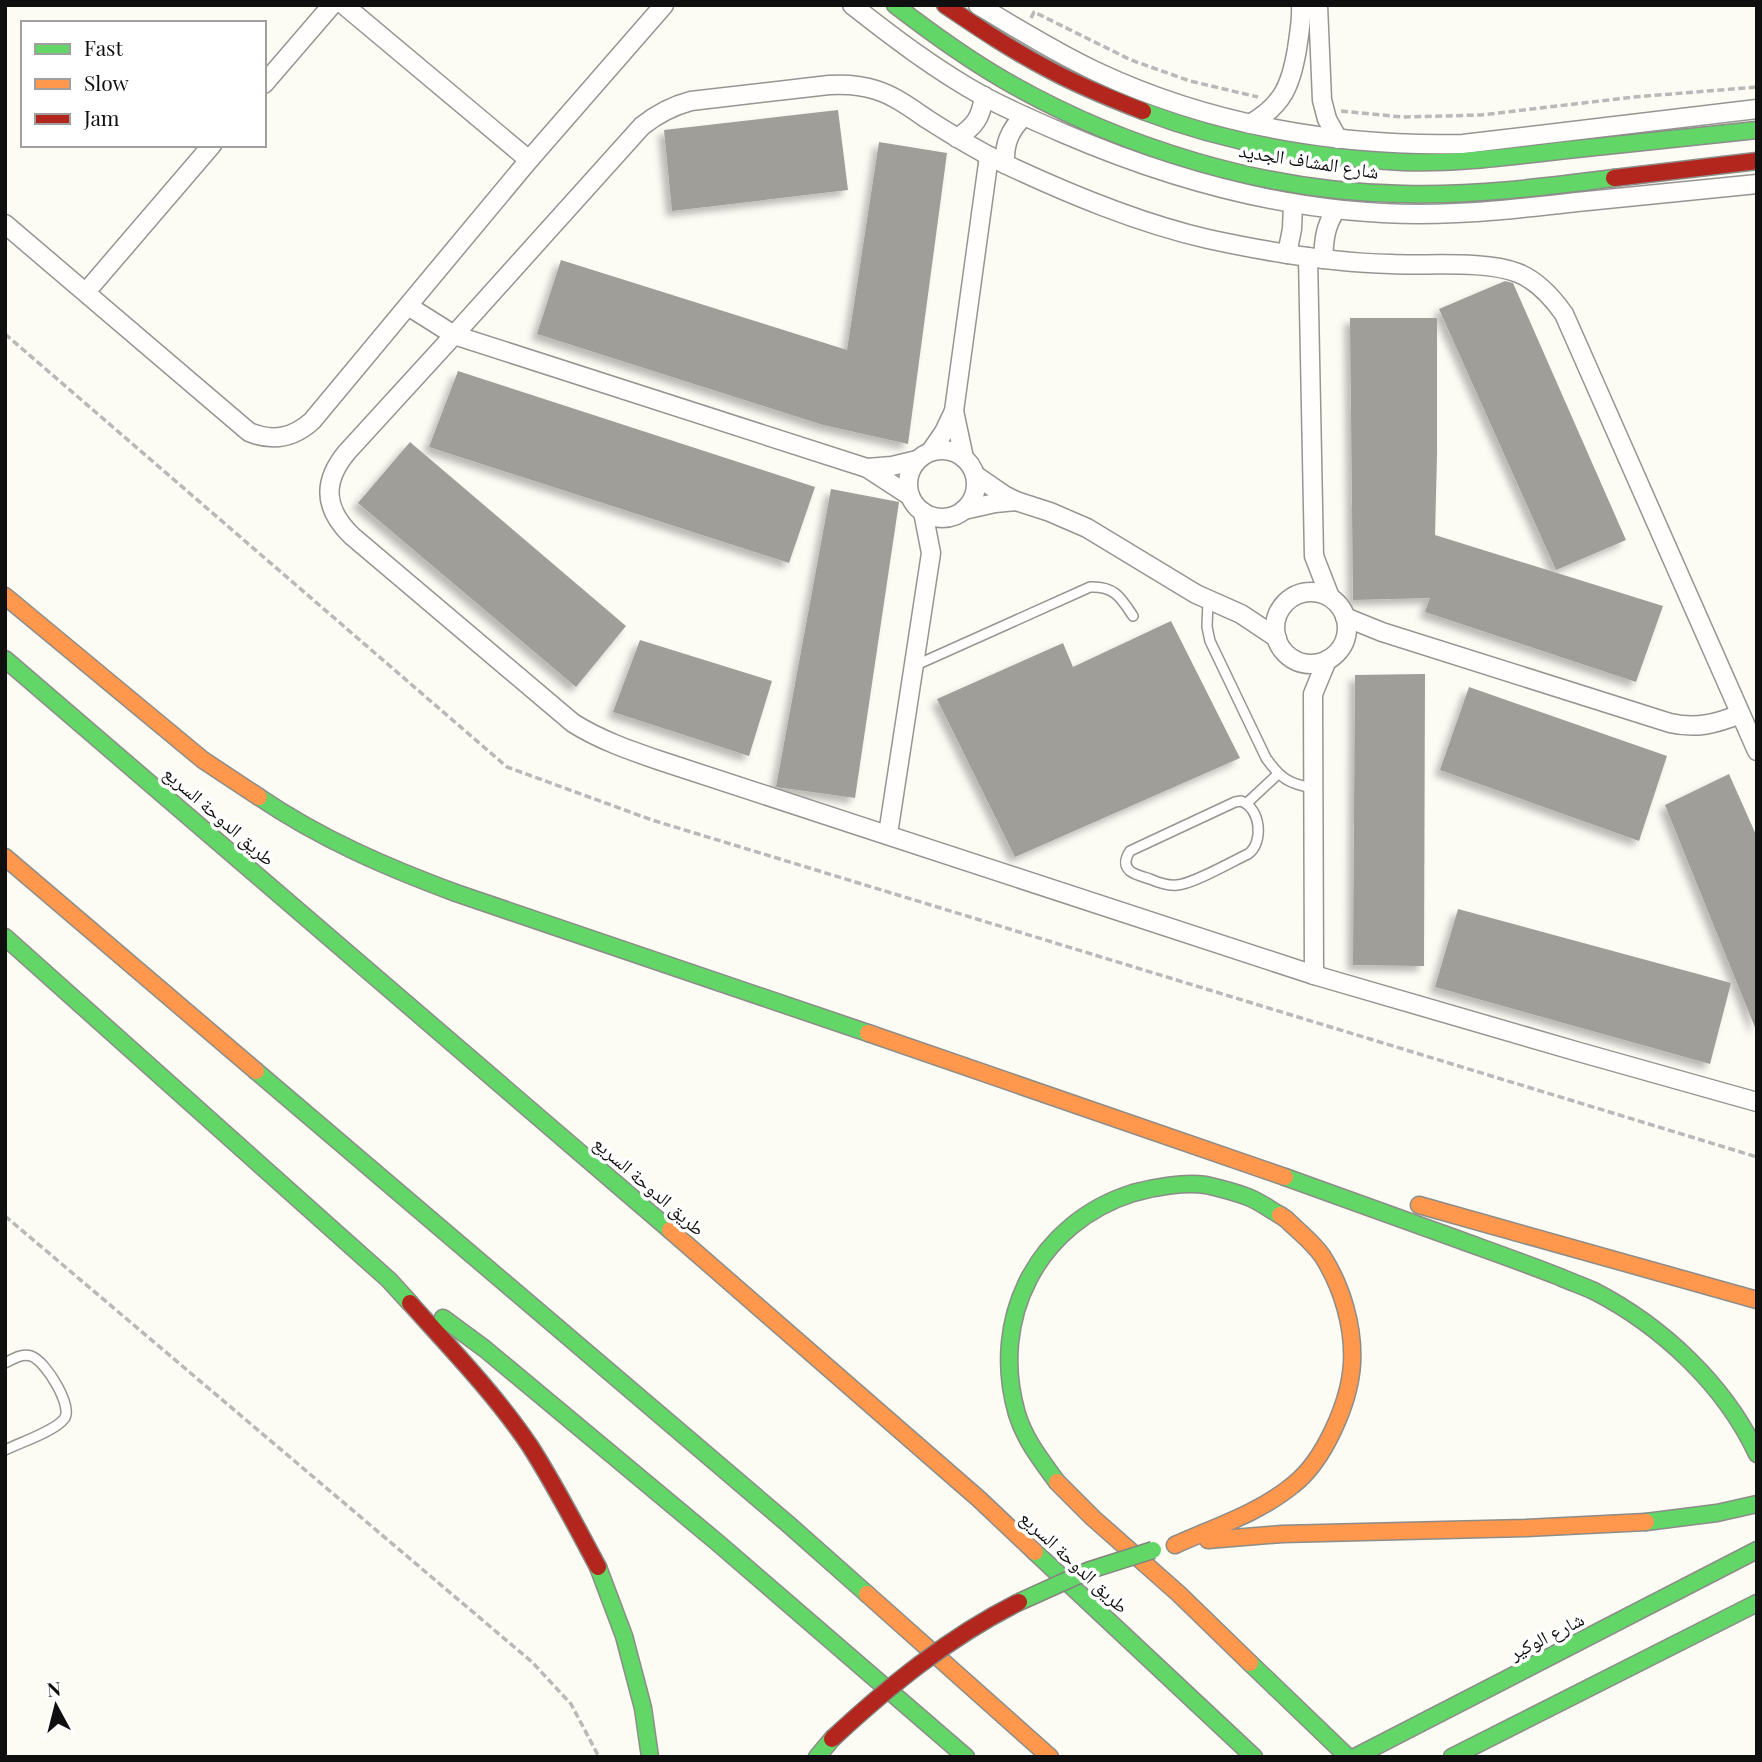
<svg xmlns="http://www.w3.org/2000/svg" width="1762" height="1762" viewBox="0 0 1762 1762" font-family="'Playfair Display','Noto Naskh Arabic',serif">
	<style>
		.building { fill: #a09e99; filter: url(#shadow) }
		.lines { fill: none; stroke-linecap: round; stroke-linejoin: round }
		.lane-casing { stroke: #969592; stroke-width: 12 }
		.street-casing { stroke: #969592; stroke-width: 21 }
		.fast-casing { stroke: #8c8c89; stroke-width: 19 }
		.slow-casing { stroke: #8c8c89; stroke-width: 19 }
		.jam-casing { stroke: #8c8c89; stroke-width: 19 }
		.path { stroke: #b9b9b8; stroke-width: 3.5; stroke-dasharray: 7 3.5; stroke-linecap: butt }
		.lane { stroke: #fffefd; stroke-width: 9 }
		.street { stroke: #fffefd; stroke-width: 18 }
		.fast { stroke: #63d668; stroke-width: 16 }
		.slow { stroke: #ff974d; stroke-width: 16 }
		.jam { stroke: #b3261e; stroke-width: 16 }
		.fast-bridge-casing { stroke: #83837f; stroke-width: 19; stroke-linecap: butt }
		.jam-bridge-casing { stroke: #83837f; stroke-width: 19; stroke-linecap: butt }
		.fast-bridge { stroke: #63d668; stroke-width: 16 }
		.jam-bridge { stroke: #b3261e; stroke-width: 16 }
		.labels { text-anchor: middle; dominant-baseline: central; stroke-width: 7; stroke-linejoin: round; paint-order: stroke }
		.street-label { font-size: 19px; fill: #0f0f0f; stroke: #fff }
	</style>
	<defs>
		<filter id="shadow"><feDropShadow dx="-5.5" dy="5.5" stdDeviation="3.5" flood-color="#0004"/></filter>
	</defs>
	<rect width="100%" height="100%" fill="#fcfbf4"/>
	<g class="building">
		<polygon points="838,110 848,190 672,211 664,130"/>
		<polygon points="879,142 947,153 908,444 823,425 537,334 561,260 847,350"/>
		<polygon points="1505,281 1513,283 1626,540 1556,570 1439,309"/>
		<polygon points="1350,318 1437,318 1437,455 1435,535 1663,606 1636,682 1425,612 1430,598 1353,600"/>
		<polygon points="458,371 815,487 789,563 429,447"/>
		<polygon points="410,442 626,626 576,687 358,503"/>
		<polygon points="831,489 899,502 855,798 776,787"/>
		<polygon points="1171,621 1240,758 1015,857 937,699 1063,643 1073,667"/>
		<polygon points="640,640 772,681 749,756 613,712"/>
		<polygon points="1425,674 1424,966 1353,965 1355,675"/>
		<polygon points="1469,687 1667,756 1639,841 1440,770"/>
		<polygon points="1729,774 1757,837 1756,1030 1665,805"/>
		<polygon points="1458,909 1731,983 1710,1064 1435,987"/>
	</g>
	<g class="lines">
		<defs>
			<g id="lane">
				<path d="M1208 600 1207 627 1210 641 1266 758C1280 778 1289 784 1313 788"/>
				<path d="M914 666 1090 587C1115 586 1121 598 1133 616"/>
				<path d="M1241 801C1261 808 1264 843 1248 854 1231 862 1193 884 1177 885 1167 886 1159 883 1150 879 1144 877 1135 875 1130 871 1123 865 1126 857 1130 851L1235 802Z"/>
				<polyline points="1247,803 1278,774"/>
				<path d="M5 1363C13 1359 22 1353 31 1356 45 1360 74 1407 64 1419 55 1431 19 1443 5 1450"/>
			</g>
			<g id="street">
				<polyline points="344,5 529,160"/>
				<path d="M852 5C894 38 936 70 983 96 1009 110 1037 122 1065 134 1177 182 1296 214 1419 214 1472 214 1525 208 1577 202 1637 196 1697 190 1757 184"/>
				<path d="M978 5C1016 28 1055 52 1095 71 1209 125 1337 147 1463 144L1757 109"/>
				<polyline points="1318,5 1322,100 1327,119 1338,139"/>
				<polyline points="264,84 332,5"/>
				<path d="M1250 124C1283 105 1291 85 1297 49 1299 34 1302 20 1301 5"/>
				<path d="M957 138C975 126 981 118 984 96"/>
				<path d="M1005 164C1004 143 1010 130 1024 116"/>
				<path d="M5 224 249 432C273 442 293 438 312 421L529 160 664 5"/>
				<polyline points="1287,254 1292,229 1293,204"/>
				<polyline points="1308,257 1314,556 1330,597"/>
				<path d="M1323 259C1324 240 1325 226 1336 210"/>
				<polyline points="86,292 212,145"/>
				<polyline points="408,306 454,335 867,468 910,496"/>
				<polyline points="954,411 964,458"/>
				<circle cx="942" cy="484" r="34"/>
				<polyline points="931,451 944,432 954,411 989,156"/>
				<polyline points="867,468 892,466 917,460"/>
				<polyline points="975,475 1004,495 1016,501 1050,512 1087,528 1196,594 1241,614 1277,638"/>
				<polyline points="964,510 995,503 1016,501"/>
				<circle cx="1311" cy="628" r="36"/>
				<path d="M1345 617 1382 632 1670 723C1696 729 1716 724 1740 714"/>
				<path d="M1757 751 1564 314C1552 297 1538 281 1518 273 1486 260 1427 266 1391 264 1330 263 1268 252 1208 239 1138 223 1069 194 1005 164 978 151 952 135 927 119 911 108 895 96 876 90 861 85 846 84 829 85L691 101C672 106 657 114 642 126L454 335 347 452C322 482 324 509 352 536L573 723C600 740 629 750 658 760L1314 975 1579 1052 1757 1102"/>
				<polyline points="888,834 931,553 923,512"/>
				<polyline points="1314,975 1313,694 1327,660"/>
			</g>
			<g id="fast">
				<path d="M895 5C930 32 966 58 1004 80 1122 148 1266 192 1403 194 1473 196 1544 187 1614 178"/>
				<path d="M1143 111C1226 143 1315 158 1403 162 1458 164 1513 156 1567 150 1630 143 1694 137 1757 130"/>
				<polyline points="5,659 670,1230"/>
				<path d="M259 797C321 839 386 867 456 893L868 1033"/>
				<polyline points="5,937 389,1280 410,1303"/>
				<polyline points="256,1071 788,1524 867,1594"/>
				<path d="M1285 1177C1343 1198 1402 1219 1460 1240 1493 1252 1527 1264 1560 1277 1571 1282 1583 1286 1594 1291 1662 1326 1725 1385 1757 1454"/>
				<polyline points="443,1318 485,1349 718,1543 966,1757"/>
				<path d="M1057 1482C1041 1460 1025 1440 1017 1414 989 1318 1038 1223 1133 1193 1154 1187 1184 1182 1206 1185 1219 1188 1235 1192 1248 1197 1259 1201 1269 1209 1280 1215"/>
				<polyline points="1646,1522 1717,1513 1757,1504"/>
				<polyline points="1035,1552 1254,1757"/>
				<polyline points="598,1567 624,1636 643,1708 650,1757"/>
				<polyline points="1250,1663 1348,1757"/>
				<polyline points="817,1757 832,1739"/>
				<polyline points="1355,1757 1757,1550"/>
				<polyline points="1452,1757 1757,1603"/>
			</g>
			<g id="slow">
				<polyline points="5,596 203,760 259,797"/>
				<polyline points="5,857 256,1071"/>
				<polyline points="868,1033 1285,1177"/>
				<polyline points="1419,1205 1757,1300"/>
				<polyline points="670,1230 979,1499 1035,1552"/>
				<polyline points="1057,1482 1093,1518 1179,1594 1250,1663"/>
				<polyline points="1208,1540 1282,1534 1526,1528 1646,1522"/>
				<path d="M1175 1545C1215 1527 1259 1513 1293 1485 1324 1461 1350 1402 1352 1363 1354 1327 1342 1287 1323 1257 1314 1243 1298 1231 1286 1219L1280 1215"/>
				<polyline points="867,1594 1050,1757"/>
			</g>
			<g id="jam">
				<path d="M945 5C979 28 1013 51 1050 70 1080 86 1112 99 1143 111"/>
				<polyline points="1614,178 1757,161"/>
				<path d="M410 1303C451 1349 495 1394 530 1446 555 1485 576 1526 598 1567"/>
			</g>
		</defs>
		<use href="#lane" class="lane-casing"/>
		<use href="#street" class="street-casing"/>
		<use href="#fast" class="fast-casing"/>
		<use href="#slow" class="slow-casing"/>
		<use href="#jam" class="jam-casing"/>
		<g class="path">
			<polyline points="1031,18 1034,12 1131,60 1190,81 1258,97"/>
			<polyline points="1341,111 1402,117 1481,115 1634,97 1757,87"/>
			<polyline points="5,334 507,767 652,820 1757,1157"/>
			<polyline points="5,1216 532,1662 571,1704 599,1757"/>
		</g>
		<use href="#lane" class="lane"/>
		<use href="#street" class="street"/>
		<use href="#fast" class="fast"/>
		<use href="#slow" class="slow"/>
		<use href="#jam" class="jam"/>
		<defs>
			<polyline id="fast-bridge" points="1019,1602 1090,1570 1153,1550"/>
			<path id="jam-bridge" d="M832 1739C889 1686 949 1637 1019 1602"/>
		</defs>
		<use href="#fast-bridge" class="fast-bridge-casing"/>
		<use href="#jam-bridge" class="jam-bridge-casing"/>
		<use href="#fast-bridge" class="fast-bridge"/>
		<use href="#jam-bridge" class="jam-bridge"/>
	</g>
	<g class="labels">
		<g class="street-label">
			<text transform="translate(1309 160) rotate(9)">شارع المشاف الجديد</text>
			<text transform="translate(220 815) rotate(41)">طريق الدوحة السريع</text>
			<text transform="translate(650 1185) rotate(41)">طريق الدوحة السريع</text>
			<text transform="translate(1075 1561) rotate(43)">طريق الدوحة السريع</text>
			<text transform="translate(1546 1635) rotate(-27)">شارع الوكير</text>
		</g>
	</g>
	<rect width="1762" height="1762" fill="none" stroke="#0f0f0f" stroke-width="14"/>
	<rect x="21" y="21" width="245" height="126" fill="#ffffff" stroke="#9f9f9f" stroke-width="2"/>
	<rect x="35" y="44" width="35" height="10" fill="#63d668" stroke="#9f9f9f" stroke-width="2"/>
	<text x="84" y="56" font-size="21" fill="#0f0f0f">Fast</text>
	<rect x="35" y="79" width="35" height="10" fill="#ff974d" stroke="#9f9f9f" stroke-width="2"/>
	<text x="84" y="91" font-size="21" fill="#0f0f0f">Slow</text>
	<rect x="35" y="114" width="35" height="10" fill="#b3261e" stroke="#9f9f9f" stroke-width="2"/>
	<text x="84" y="126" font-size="21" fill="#0f0f0f">Jam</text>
	<g transform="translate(56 1706) rotate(353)" stroke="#ffffff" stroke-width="5" paint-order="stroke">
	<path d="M0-5L12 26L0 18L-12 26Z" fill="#0f0f0f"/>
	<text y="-10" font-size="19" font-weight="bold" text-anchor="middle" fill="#0f0f0f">N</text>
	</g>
</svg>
